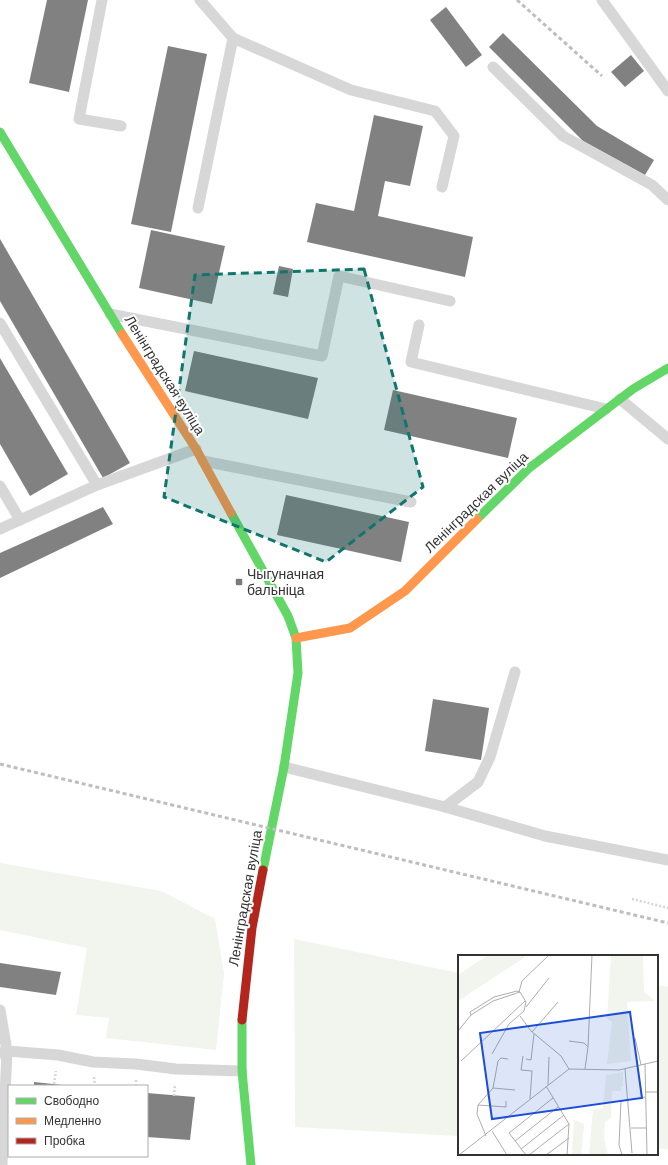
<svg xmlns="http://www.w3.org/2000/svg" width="668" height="1165" viewBox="0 0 668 1165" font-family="'DM Sans',sans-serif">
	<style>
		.green { fill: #f1f5ed }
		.building { fill: #818181 }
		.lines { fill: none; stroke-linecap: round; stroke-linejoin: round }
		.path { stroke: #d6d6d6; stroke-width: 2.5; stroke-dasharray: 2 2; stroke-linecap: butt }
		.lane { stroke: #d7d7d7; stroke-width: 11 }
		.fast { stroke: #63d668; stroke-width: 9 }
		.slow { stroke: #ff974d; stroke-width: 9 }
		.jam { stroke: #b3261e; stroke-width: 9 }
		.rail { stroke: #bebebe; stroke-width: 3; stroke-dasharray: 4 3; stroke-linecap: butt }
		.marked { fill: #0f766e; fill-opacity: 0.2; stroke: #0f766e; stroke-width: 3; stroke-dasharray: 8 5; stroke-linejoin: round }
		.poi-dot { fill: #7a7a7a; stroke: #fff; stroke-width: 1.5 }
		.labels { text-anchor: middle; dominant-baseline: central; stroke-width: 4; stroke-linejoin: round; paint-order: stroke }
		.street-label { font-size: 14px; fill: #333; stroke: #fff }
		.poi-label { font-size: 14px; fill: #333; stroke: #fff; text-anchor: start }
		.inset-road { fill: none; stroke: #adadad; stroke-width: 1 }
		.view { fill: #1d4ed8; fill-opacity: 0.15; stroke: #1d4ed8; stroke-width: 2 }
		.inset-edge { fill: none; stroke: #333; stroke-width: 2 }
	</style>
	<rect width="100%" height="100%" fill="#fff"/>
	<g class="green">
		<polygon points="0,863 161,891 215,919 224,974 216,1050 106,1038 109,1018 76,1015 87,948 0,930"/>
		<polygon points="294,939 459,973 459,1136 295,1127"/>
		<polygon points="657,985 668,987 668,1149 657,1148"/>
	</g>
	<g class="building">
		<polygon points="47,0 88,0 69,92 29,83"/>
		<polygon points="446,7 482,55 466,67 430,20"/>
		<polygon points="503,33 597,126 654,160 645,175 583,141 489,47"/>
		<polygon points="168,46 207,54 171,232 131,224"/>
		<polygon points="631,55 644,71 625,87 611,72"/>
		<polygon points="374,115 423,126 410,186 385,181 378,216 473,237 465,277 307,242 316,203 354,211"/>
		<polygon points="151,230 225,246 212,304 139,288"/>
		<polygon points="0,239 130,463 103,478 0,301"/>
		<polygon points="279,266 293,269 288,297 273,294"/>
		<polygon points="194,351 318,378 308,419 185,391"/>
		<polygon points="0,358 68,474 30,496 0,444"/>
		<polygon points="393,390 517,418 508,458 384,430"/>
		<polygon points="286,495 409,522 401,562 277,535"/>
		<polygon points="103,507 113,524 0,578 0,553"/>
		<polygon points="433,699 489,708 481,760 425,751"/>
		<polygon points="0,963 61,972 56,995 0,987"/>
		<polygon points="34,1082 62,1085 61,1086 34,1086"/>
		<polygon points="147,1093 195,1097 190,1140 147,1137"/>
	</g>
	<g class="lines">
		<g class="path">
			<polyline points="632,899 668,908"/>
			<polyline points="94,1077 95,1086"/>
			<polyline points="54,1084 56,1071"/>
			<polyline points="136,1086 136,1079"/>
			<polyline points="174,1096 175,1084"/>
		</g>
		<g class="lane">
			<polyline points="102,0 79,119 121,126"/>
			<polyline points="200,0 233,38 351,90 435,111 454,136 442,187"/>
			<polyline points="602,0 668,91"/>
			<polyline points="493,67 563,136 652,185 668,200"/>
			<polyline points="198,208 233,38"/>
			<polyline points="110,314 322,356 339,276 450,301"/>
			<polyline points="0,323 97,485"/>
			<polyline points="419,325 411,362 606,409"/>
			<polyline points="620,399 668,439"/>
			<polyline points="203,461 411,502"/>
			<polyline points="0,486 20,520"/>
			<polyline points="0,529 97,485 196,449"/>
			<polyline points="284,767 445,807 478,782 490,757 515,672"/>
			<polyline points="445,807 545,836 668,860"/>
			<polyline points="0,1010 7,1051 2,1165"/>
			<polyline points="0,1053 7,1051 58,1055 93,1062 136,1064 176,1069 242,1071"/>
		</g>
		<g class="fast">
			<polyline points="0,132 122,334"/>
			<polyline points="231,513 288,616 296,638 298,673 284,767 263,870"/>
			<polyline points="477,519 528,469 633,389 668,368"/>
			<polyline points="242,1020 242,1071 251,1165"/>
		</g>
		<g class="slow">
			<polyline points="122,334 196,449 231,513"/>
			<polyline points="296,638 350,628 405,591 477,519"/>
		</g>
		<polyline class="jam" points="242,1020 252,928 263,870"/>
		<g class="rail">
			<polyline points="517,0 602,76"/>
			<polyline points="0,764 668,923"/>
		</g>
	</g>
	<path class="marked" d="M364 269 423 487 326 562 164 497 195 275Z"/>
	<rect class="poi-dot" x="235" y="578" width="8" height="8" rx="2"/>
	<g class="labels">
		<g class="street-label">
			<text transform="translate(165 375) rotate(58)">Ленінградская вуліца</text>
			<text transform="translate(476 502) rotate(-44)">Ленінградская вуліца</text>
			<text transform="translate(245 898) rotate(-80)">Ленінградская вуліца</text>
		</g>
		<g class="poi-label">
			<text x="247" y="574">Чыгуначная<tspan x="247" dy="16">бальніца</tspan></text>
		</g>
	</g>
	<g transform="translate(458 955)">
		<rect width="200" height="200" fill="#fff"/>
		<path d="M30 0H66V3L0 46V20ZM153 0H185L186 37 197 46 169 47 173 106 149 109 154 67 149 64ZM165 117V132H163V136H154L153 163 147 167 146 183 150 200H131L135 155 145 153 148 120ZM116 165 126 169 123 200H114Z" fill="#f1f5ed"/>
		<path class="inset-road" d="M61 37 64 26 91 0M68 52 91 23M13 60 12 57 36 42 59 36 62 37 68 47 66 56 51 69 34 99M62 61 73 76 103 101 111 114M0 76 13 60 35 46 62 37M74 77 100 47M177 83 183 110M111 86 126 88 130 92 127 114M130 92 134 0M65 101 63 115 74 116 72 144M68 104 73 105 76 79M3 106 67 46M187 109 189 200M167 114 174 198M90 130 91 102M88 131 111 169 109 200M35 133 57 135M187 137H200M20 150 48 152V146M173 173H188M34 176 49 200M28 181 19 159 20 150 35 133 40 106 43 103 50 104M57 186 100 152M63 194 106 160M1 200 111 114 161 115 200 106M68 200 51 178 95 143M71 200 111 169M88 200 111 183M164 200 161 190 163 146 187 142"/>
		<path class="view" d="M172 57 184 143 34 164 22 78Z"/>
		<rect width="200" height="200" class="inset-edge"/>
	</g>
	<rect x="8" y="1085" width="140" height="72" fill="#ffffff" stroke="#adadad"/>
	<rect x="16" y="1098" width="20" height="6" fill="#63d668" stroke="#adadad"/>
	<text x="44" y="1105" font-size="12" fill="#333333">Свободно</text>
	<rect x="16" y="1118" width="20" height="6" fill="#ff974d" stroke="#adadad"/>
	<text x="44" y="1125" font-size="12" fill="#333333">Медленно</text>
	<rect x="16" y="1138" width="20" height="6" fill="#b3261e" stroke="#adadad"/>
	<text x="44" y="1145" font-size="12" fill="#333333">Пробка</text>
</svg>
